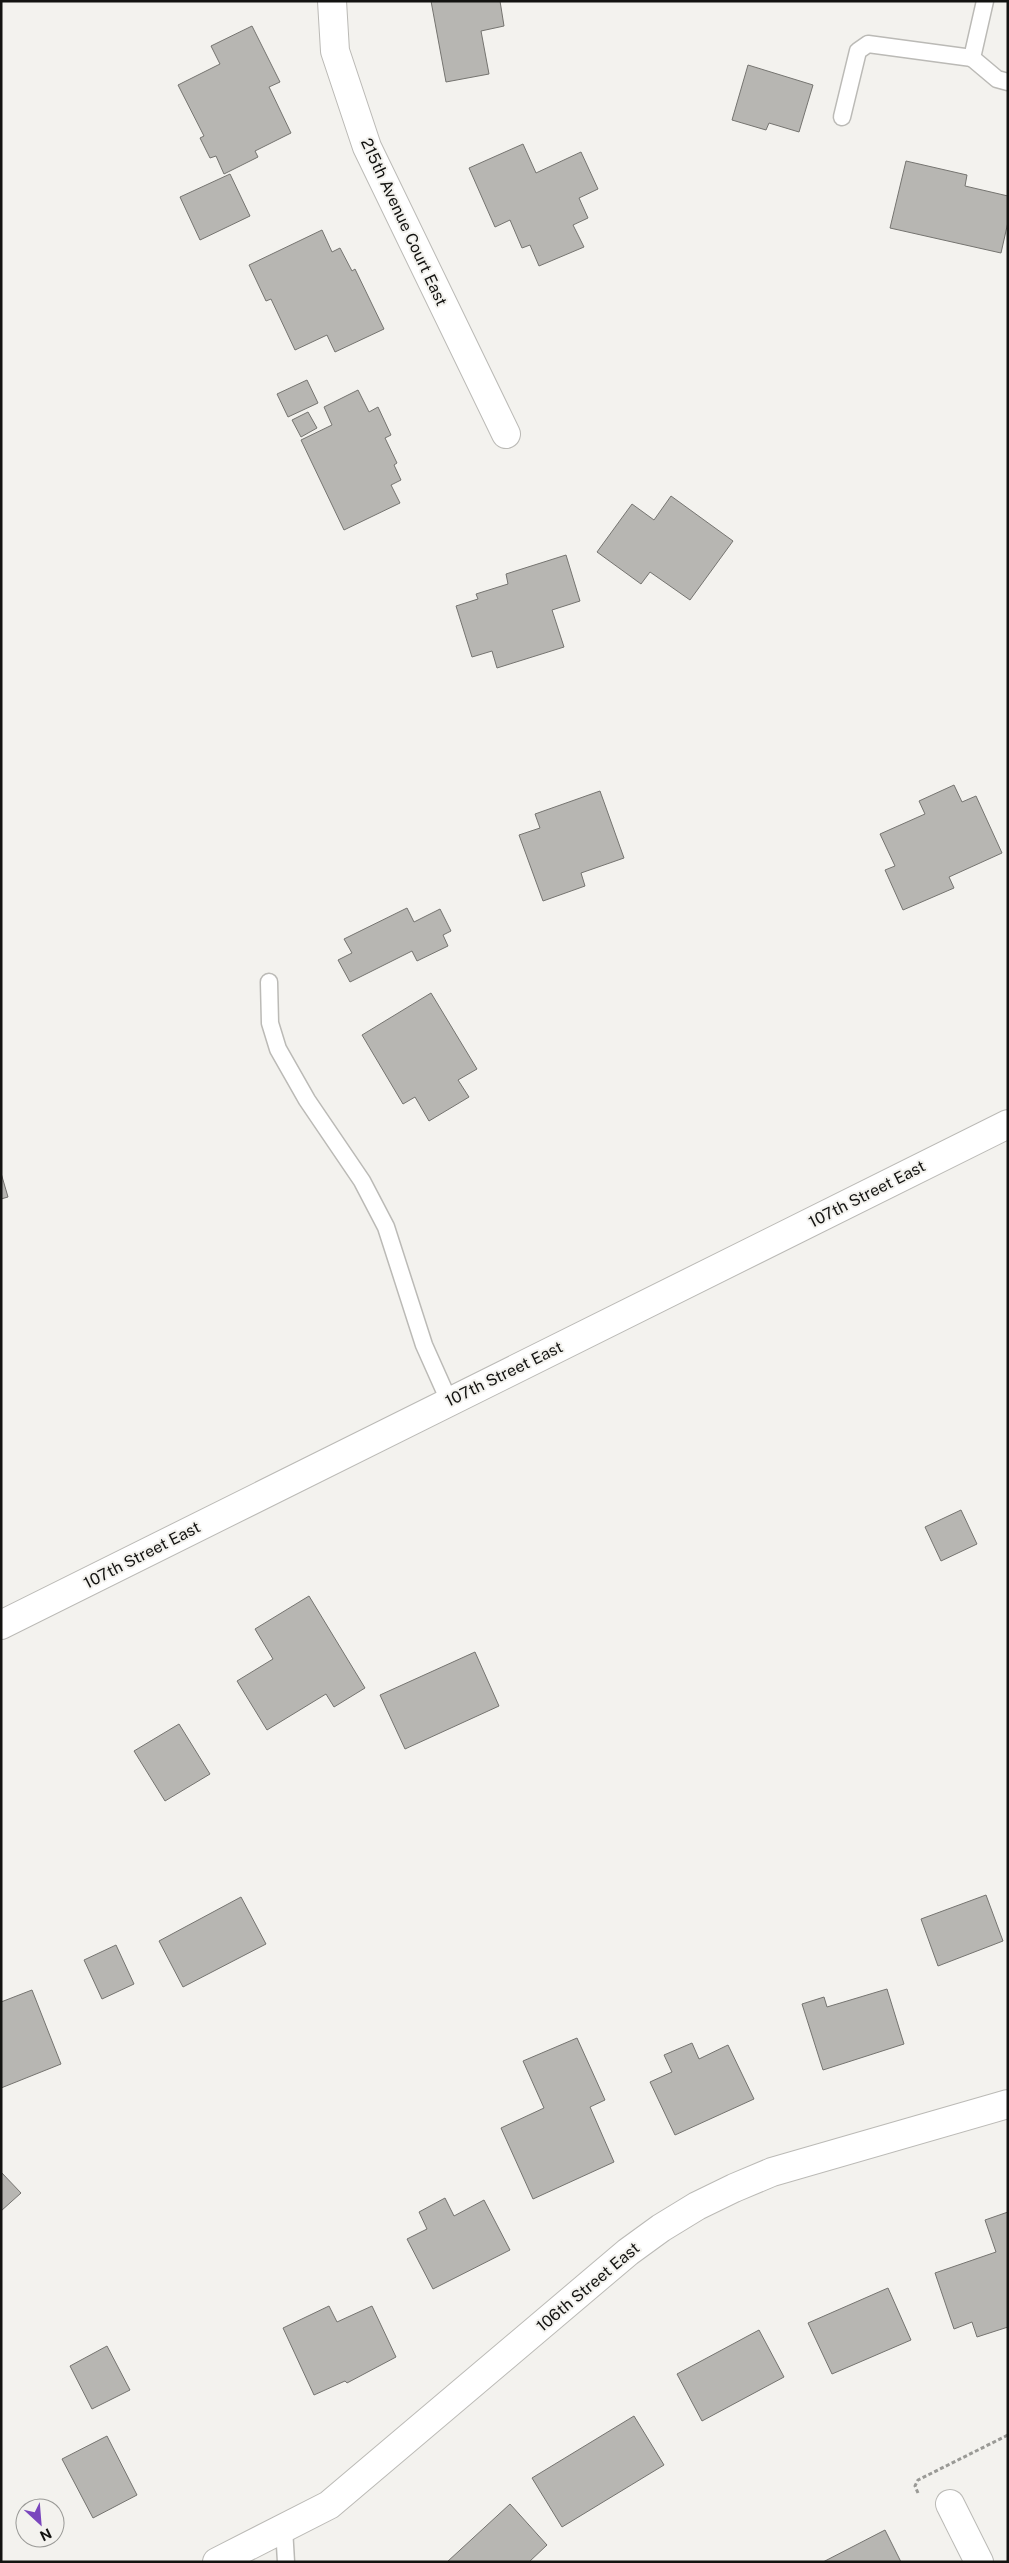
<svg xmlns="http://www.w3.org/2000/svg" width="1009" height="2563" viewBox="0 0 1009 2563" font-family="'Public Sans',sans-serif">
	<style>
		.building { fill: #b7b6b2; stroke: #757470 }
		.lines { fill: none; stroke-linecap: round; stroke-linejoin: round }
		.service-casing { stroke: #bbbab6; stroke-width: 19 }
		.minor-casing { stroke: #bbbab6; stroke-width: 30 }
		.path { stroke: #9a9a96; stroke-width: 3; stroke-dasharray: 4 2.5; stroke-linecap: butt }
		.service { stroke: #fff; stroke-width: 16 }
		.minor { stroke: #fff; stroke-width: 28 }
		.labels { text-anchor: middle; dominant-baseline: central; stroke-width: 4; stroke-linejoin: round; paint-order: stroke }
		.street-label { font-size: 16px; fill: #131311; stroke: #f3f2ee }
	</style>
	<rect width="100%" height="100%" fill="#f3f2ee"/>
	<g class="building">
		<polygon points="431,1 500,1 504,26 481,31 489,74 446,82"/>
		<polygon points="252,26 280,82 269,87 291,133 255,151 258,157 224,174 216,156 210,158 200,138 204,136 178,85 220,64 211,46"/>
		<polygon points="748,65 813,85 799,132 769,123 766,130 732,120"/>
		<polygon points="523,144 536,173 581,152 598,189 579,198 588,218 573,225 584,247 539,266 530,245 522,248 510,220 495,227 469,168"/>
		<polygon points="906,161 967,175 965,186 1008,196 1008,222 1001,253 890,228"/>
		<polygon points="230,174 250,216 200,240 180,197"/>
		<polygon points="322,230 332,252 340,248 352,271 355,269 384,329 335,352 327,335 295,350 271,299 266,301 249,265"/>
		<polygon points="307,380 318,403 288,417 277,394"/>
		<polygon points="358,390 369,412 378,407 391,435 385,438 397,463 394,465 401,480 391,485 400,503 344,530 301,440 332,425 324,407"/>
		<polygon points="308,412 317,428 301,437 292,420"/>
		<polygon points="671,496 733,541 690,600 650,572 641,584 597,552 632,504 654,520"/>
		<polygon points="566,555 580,601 552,610 564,647 497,668 492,651 472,657 456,606 478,599 476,594 508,584 506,574"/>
		<polygon points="954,785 962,802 976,796 1002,853 949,877 954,888 903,910 885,870 895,866 880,834 925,814 919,801"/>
		<polygon points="600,791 624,858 581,873 585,886 543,901 519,835 540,828 535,814"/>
		<polygon points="407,908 414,922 440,909 451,931 443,935 448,946 417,961 412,951 350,982 338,960 352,953 344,939"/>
		<polygon points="431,993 477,1069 458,1080 469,1097 429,1121 415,1097 403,1104 362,1035"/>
		<polygon points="1,1173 8,1197 1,1199"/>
		<polygon points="961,1510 977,1544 941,1561 925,1527"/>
		<polygon points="309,1596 365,1688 334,1707 326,1694 267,1730 237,1681 273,1659 255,1629"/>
		<polygon points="475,1652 499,1706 405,1749 380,1695"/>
		<polygon points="179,1724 210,1774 165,1801 134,1751"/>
		<polygon points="986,1895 1003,1941 938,1966 921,1919"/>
		<polygon points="241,1897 266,1944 183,1987 159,1941"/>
		<polygon points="116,1945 134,1984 102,1999 84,1960"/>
		<polygon points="887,1989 904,2044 823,2070 802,2004 824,1997 827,2007"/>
		<polygon points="32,1990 61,2064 1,2088 1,2002"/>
		<polygon points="577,2038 605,2100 590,2107 614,2162 533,2199 501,2128 544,2108 523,2061"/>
		<polygon points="692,2043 699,2059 728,2045 754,2099 675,2135 650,2082 672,2072 664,2055"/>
		<polygon points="1,2172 21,2193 1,2211"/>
		<polygon points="445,2198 454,2216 484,2200 510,2250 433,2289 407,2239 427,2229 419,2212"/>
		<polygon points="1008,2212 1008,2327 977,2337 972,2322 954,2329 935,2273 996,2252 985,2220"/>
		<polygon points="888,2288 911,2340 832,2374 808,2323"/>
		<polygon points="329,2306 337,2322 372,2306 396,2357 347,2383 345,2381 314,2395 283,2328"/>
		<polygon points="759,2330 784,2377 702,2421 677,2374"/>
		<polygon points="107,2346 130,2390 92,2409 70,2366"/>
		<polygon points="634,2416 664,2465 562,2527 532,2478"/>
		<polygon points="107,2436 137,2495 93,2518 62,2459"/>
		<polygon points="510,2504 547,2545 529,2562 447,2562"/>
		<polygon points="885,2530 901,2562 823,2562"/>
	</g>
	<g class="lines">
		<defs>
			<g id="service">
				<polyline points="985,1 972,58 997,79 1008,82"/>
				<polyline points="842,117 858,51 868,44 972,58"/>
				<polyline points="269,982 270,1023 278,1049 307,1100 362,1181 386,1227 424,1345 449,1401"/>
				<polyline points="284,2528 286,2562"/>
			</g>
			<g id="minor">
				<polyline points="332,1 335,51 367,147 506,434"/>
				<polyline points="1,1625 1008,1124"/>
				<polyline points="950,2504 979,2562"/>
				<polyline points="217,2562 329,2505 628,2252 661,2228 697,2206 734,2188 772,2172 1008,2104"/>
			</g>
		</defs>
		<use href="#service" class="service-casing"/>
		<use href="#minor" class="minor-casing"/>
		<polyline class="path" points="918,2493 915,2486 918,2480 1008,2435"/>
		<use href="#service" class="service"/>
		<use href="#minor" class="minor"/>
	</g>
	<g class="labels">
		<g class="street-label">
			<text transform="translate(404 222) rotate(65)">215th Avenue Court East</text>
			<text transform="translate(867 1194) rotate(-27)">107th Street East</text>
			<text transform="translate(504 1374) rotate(-26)">107th Street East</text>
			<text transform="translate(142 1555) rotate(-27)">107th Street East</text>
			<text transform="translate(588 2287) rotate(-40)">106th Street East</text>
		</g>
	</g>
	<rect width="1009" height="2563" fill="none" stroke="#131311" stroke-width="5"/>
	<g transform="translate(40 2523) rotate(154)"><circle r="24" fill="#f3f2ee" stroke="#999996"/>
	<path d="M0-4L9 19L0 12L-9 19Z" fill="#7a46bd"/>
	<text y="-8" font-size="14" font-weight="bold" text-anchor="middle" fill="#131311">N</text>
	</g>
</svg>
